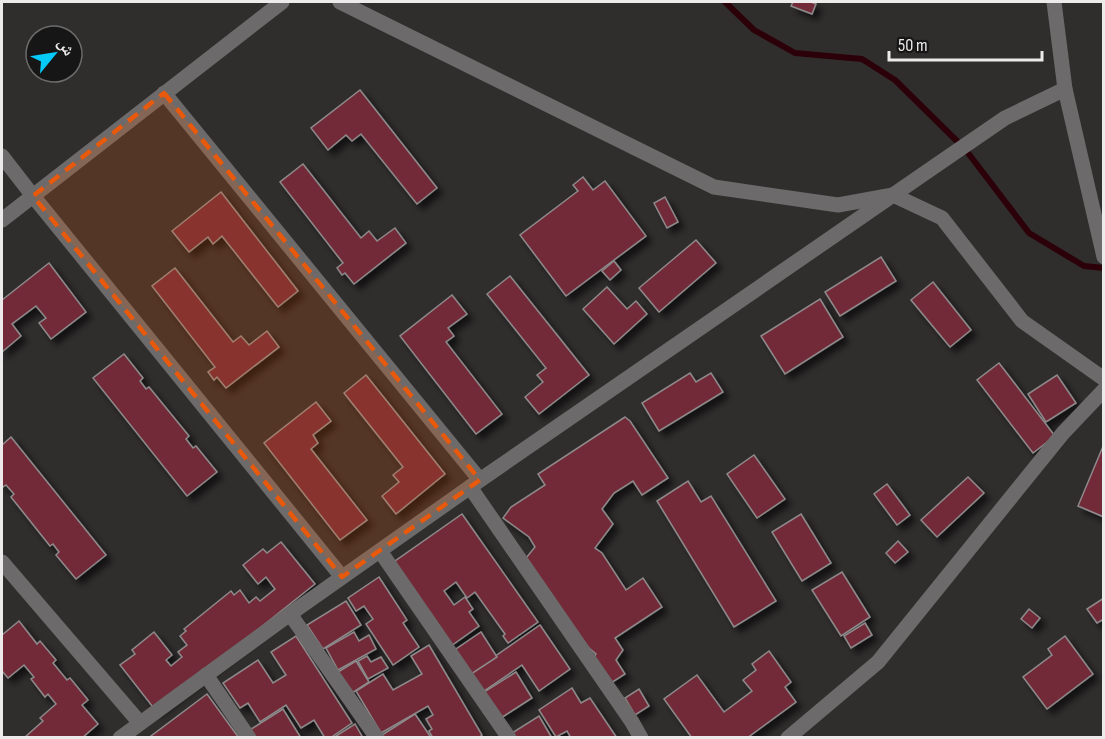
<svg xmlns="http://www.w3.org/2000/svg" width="1105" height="739" viewBox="0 0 1105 739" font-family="'Sofia Sans Condensed','Noto Naskh Arabic',sans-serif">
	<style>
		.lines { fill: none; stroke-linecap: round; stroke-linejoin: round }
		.stream { stroke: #2c0008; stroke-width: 6 }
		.building { fill: #722a37; stroke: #8e8a8b; stroke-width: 1.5; filter: url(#shadow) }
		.minor { stroke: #6c6a6a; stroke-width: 15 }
		.tertiary { stroke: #6c6a6a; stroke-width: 15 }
		.marked { fill: #e8590c; fill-opacity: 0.2; stroke: #e8590c; stroke-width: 4.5; stroke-dasharray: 12 8; stroke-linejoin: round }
	</style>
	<defs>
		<filter id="shadow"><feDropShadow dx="5.5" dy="5.5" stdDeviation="3" flood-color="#0009"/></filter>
	</defs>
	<rect width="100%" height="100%" fill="#302d2d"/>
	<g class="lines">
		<polyline class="stream" points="725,2 754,30 795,53 862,59 895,80 965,149 1029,233 1084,266 1104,268"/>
	</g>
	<g class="building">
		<polygon points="793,2 811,2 816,4 812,14 791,6"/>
		<polygon points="360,90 437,188 417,204 361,134 352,141 346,135 328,150 311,128"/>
		<polygon points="303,164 361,238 369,231 377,241 395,228 406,243 354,284 345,273 342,275 337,268 343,263 280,182"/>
		<polygon points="583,177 593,190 605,181 646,236 566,296 520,235 578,191 573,185"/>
		<polygon points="221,192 298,291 278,307 222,236 213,244 208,237 189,252 172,231"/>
		<polygon points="665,197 678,222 667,228 654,203"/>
		<polygon points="696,240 716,263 659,312 639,288"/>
		<polygon points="881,257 896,281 840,316 825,292"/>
		<polygon points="614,261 621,270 610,280 602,271"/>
		<polygon points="49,263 86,312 51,339 39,323 46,318 36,306 12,324 21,336 2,352 2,300"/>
		<polygon points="175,268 233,342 241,336 249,345 267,331 279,347 226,388 217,377 214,380 208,372 215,367 152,286"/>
		<polygon points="510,276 589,375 539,414 525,397 543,382 537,375 546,368 487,294"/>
		<polygon points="933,282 971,330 950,347 911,300"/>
		<polygon points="607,287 627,309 636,301 647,314 614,344 583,309"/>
		<polygon points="452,295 467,314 448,328 454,336 446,342 502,414 476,434 400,336"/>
		<polygon points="820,299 843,337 785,374 761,336"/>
		<polygon points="124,354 143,378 140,381 146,389 149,387 189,436 186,439 193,448 196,446 217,472 187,496 93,378"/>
		<polygon points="999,363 1055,436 1033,453 977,380"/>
		<polygon points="690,373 696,382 711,373 723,392 659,431 642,403"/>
		<polygon points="366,375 445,474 396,514 382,496 399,482 393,475 403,467 344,393"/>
		<polygon points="1057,375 1076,403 1046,422 1028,394"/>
		<polygon points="316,402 331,421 313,435 318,443 311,449 367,520 340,540 264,443"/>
		<polygon points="625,417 630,421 668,478 642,495 633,481 614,493 602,509 613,524 595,548 602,553 626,590 643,578 662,607 615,638 623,650 616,660 625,674 611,683 594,657 596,654 583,643 526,558 535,547 529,537 503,518 511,507 545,485 538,474"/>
		<polygon points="11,437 106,555 76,579 56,555 59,552 53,544 50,546 11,497 14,494 6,485 3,487 2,485 2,445"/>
		<polygon points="1104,444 1104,517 1078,506"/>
		<polygon points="754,455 785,499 757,518 727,474"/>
		<polygon points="968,477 984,493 937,537 921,520"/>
		<polygon points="688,481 701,502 711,496 776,601 734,627 657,501"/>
		<polygon points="887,484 910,515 897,525 874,494"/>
		<polygon points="462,514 538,622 508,643 503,636 505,634 475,592 467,598 456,582 444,591 454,605 465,597 473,609 469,612 479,626 451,646 388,566"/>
		<polygon points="801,514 831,563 802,581 772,532"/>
		<polygon points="898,541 908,552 895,563 886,553"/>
		<polygon points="281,542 315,584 156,711 120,665 135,654 132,650 154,632 172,655 166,660 171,666 182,657 178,652 187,645 180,636 186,631 184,629 231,591 234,595 240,590 249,603 256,597 260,601 275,589 266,577 258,584 243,565 263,549 267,553"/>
		<polygon points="842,572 870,617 841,636 812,590"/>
		<polygon points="379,577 407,620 403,623 419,647 393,665 366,624 373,619 364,606 356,611 348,598"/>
		<polygon points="1104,598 1104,619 1097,623 1087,609"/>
		<polygon points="346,601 361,625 323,649 307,625"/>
		<polygon points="1029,609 1040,618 1032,628 1021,619"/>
		<polygon points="19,621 37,644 40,641 56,660 53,663 67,680 70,678 88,700 82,705 98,724 82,738 24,738 43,721 40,718 56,704 48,694 45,697 31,679 34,677 24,665 8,678 3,672 2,674 2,635"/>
		<polygon points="865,623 872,635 851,648 844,636"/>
		<polygon points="540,625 570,669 539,691 522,665 484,691 471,673"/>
		<polygon points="354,632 359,641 369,635 376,649 338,670 326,648"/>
		<polygon points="481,632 497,657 465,678 456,649"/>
		<polygon points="296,636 352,723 330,738 325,738 314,720 301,728 286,705 260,722 248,703 240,708 223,683 258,660 273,683 286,675 271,652"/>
		<polygon points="1065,636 1093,674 1047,709 1023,677 1052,655 1048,649"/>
		<polygon points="429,645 482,735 478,738 433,738 429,731 432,729 426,719 433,715 428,706 381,733 356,691 383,674 393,690 422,674 411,656"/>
		<polygon points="769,651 791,682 785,687 796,702 747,738 692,738 664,699 697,675 724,712 752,691 743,680 756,670 752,664"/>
		<polygon points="367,656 371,662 381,657 388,668 368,679 358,661"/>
		<polygon points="356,661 369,682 352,693 338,672"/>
		<polygon points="516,672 532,698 501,718 476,697"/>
		<polygon points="572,688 581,703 590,698 617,738 571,738 567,731 556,737 539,710"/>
		<polygon points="639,689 649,706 635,715 625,698"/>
		<polygon points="207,694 239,738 152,738 151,736"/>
		<polygon points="283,709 301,738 253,738 248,731"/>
		<polygon points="415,714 430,736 428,738 384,738 382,735"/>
		<polygon points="539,716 552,738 515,738 512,733"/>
		<polygon points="355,724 363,738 337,738 336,736"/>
	</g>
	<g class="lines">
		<g class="minor">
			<polyline points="340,2 714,187 838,205 893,195 942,218 1022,321 1104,379"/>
			<polyline points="164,93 480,480"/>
			<polyline points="2,156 33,196 342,577"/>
			<polyline points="2,220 282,2"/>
			<polyline points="470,487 632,722 641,738"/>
			<polyline points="380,551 509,738"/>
			<polyline points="2,562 140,723"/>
			<polyline points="290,614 377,738"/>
			<polyline points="206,675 249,738"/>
			<polyline points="120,738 290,614 480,480 938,164 1005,118 1065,89"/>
			<polyline points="788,738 878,662 1063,433 1104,390"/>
		</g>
		<polyline class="tertiary" points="1054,2 1065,89 1104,257"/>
	</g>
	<path class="marked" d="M164 93 480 480 342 577 33 196Z"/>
	<rect width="1105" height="739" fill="none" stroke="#eceaea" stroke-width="6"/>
	<g transform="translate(54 54) rotate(60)"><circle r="28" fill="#171616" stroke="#6c6b6b" stroke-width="1.5"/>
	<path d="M0-4.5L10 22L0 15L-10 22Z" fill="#06cbf9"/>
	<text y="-9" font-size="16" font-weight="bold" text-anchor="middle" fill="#eceaea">ش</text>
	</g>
	<path d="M889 51v9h153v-9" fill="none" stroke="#eceaea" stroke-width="3"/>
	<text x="898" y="51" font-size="18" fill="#eceaea" stroke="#171616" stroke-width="4.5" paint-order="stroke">50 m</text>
</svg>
